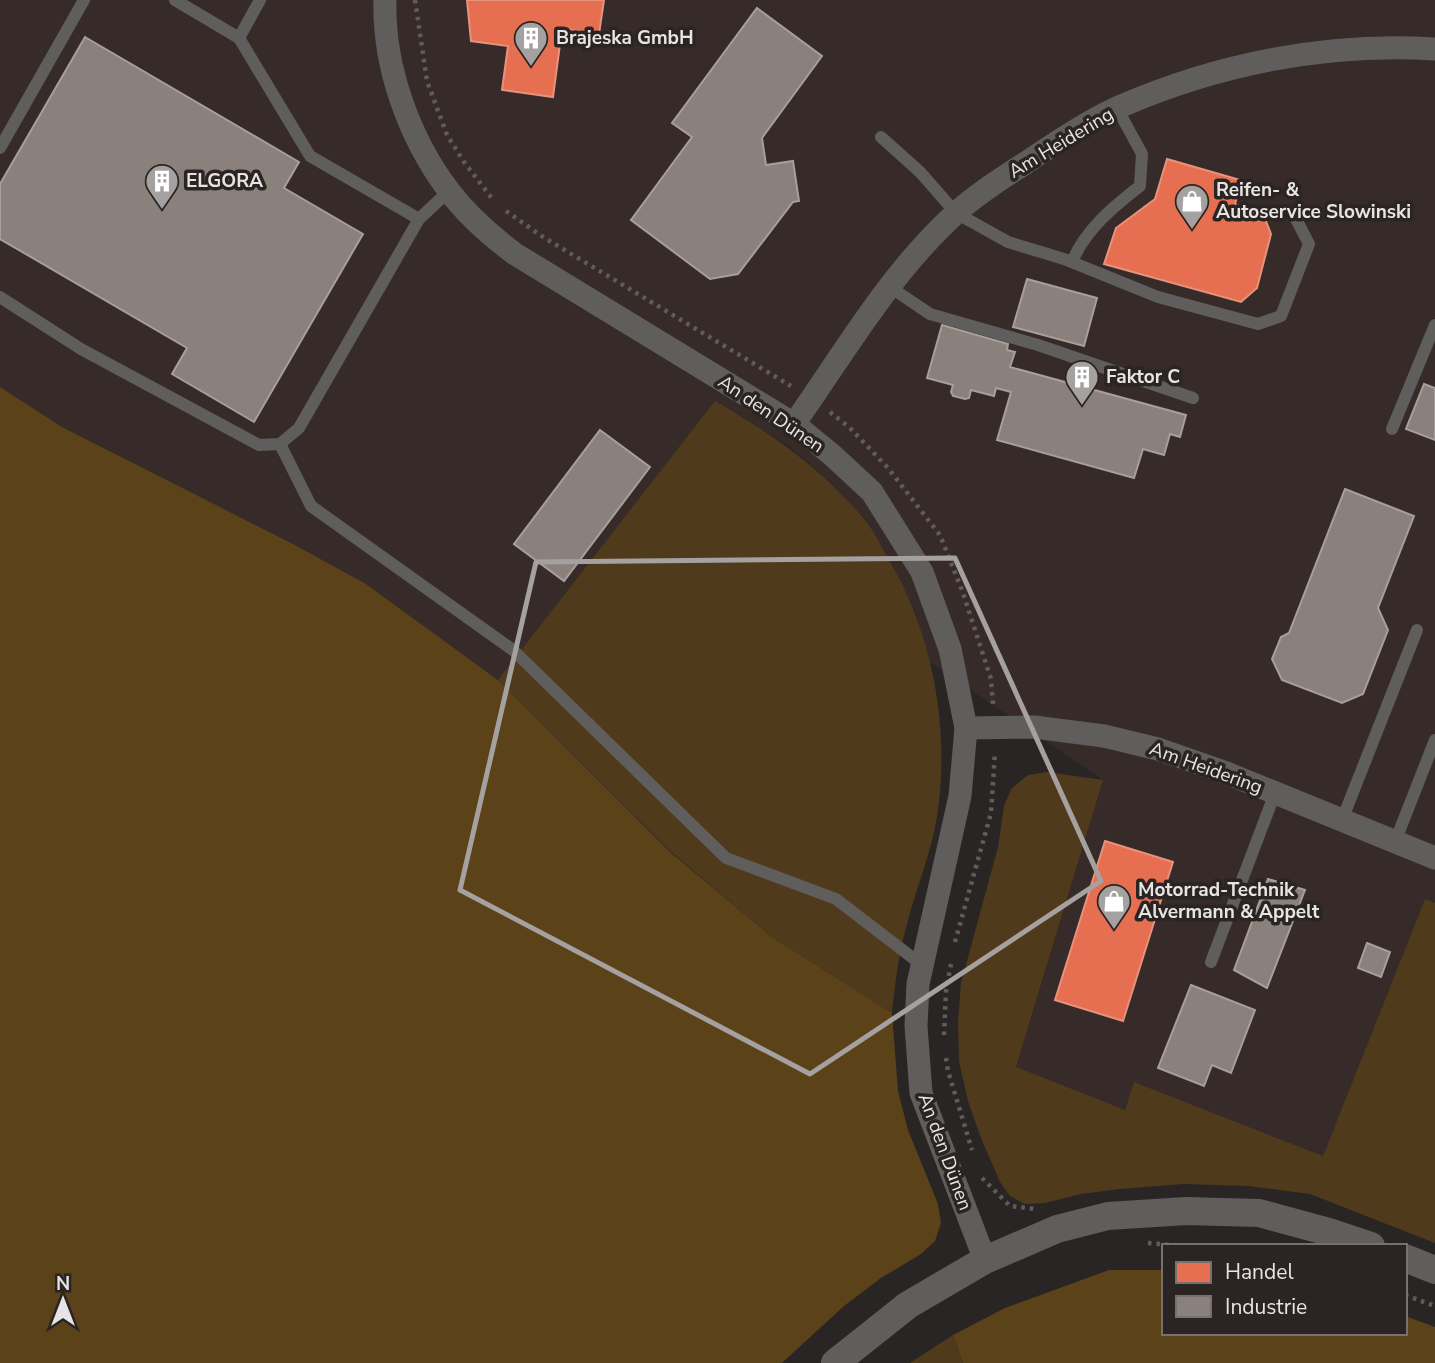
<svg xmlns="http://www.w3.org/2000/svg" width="1435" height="1363" viewBox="0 0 1435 1363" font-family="'Nunito Sans',sans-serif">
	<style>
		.built { fill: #372b29 }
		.green { fill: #4f3b1c }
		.forest { fill: #5b4218 }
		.shops { fill: #e76f51; stroke: #e7927d; stroke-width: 2 }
		.industry { fill: #8a817c; stroke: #a69f9b; stroke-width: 2 }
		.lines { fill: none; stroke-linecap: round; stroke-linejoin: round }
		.path { stroke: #5f5c5b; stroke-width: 4.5; stroke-dasharray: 3.5 5; stroke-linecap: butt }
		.service { stroke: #605e5d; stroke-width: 12 }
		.minor { stroke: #605e5d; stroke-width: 23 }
		.tertiary { stroke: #605e5d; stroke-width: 28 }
		.marked { fill: none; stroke: #a5a1a1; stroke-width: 5; stroke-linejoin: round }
		.labels { text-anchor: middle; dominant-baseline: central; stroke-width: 7; stroke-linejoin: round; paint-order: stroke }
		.poi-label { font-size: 19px; font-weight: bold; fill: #e8e4e4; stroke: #2a2423; text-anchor: start }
		.street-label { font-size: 19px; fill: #e8e4e4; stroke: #2a2423 }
	</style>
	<rect width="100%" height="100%" fill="#292524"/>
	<polygon class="built" points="0,0 1435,0 1435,903 1425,899 1323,1156 1134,1082 1125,1111 1016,1068 1103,780 930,662 915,612 893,565 866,520 829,481 791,448 746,419 715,402 528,649 498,680 366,584 295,545 62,427 0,387"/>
	<g class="green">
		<path d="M715 401C771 433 823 469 864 519 872 528 878 540 884 551 932 629 951 726 937 817 931 854 916 888 907 924 899 953 895 983 892 1013L772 937 671 852 498 680Z"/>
		<polygon points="1047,772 1103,780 1016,1067 1125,1110 1134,1082 1323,1156 1425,899 1435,903 1435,1243 1310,1194 1248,1186 1183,1184 1120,1189 1081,1194 1045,1203 1025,1204 1010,1196 1000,1182 981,1138 968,1101 959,1061 958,1022 961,983 998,847 1004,806 1012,788 1028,775"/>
		<polygon points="953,1335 963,1363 910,1363"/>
	</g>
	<g class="forest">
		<polygon points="0,387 62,427 295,545 366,584 498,680 670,852 772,937 892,1013 898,1091 908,1130 938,1204 941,1223 935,1241 921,1254 881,1278 844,1306 782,1363 0,1363"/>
		<polygon points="1109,1270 1164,1270 1164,1333 1405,1333 1405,1316 1435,1327 1435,1363 963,1363 953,1335 1005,1308"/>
	</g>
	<g class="shops">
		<polygon points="467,0 604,0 599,34 562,29 553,97 502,90 508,46 471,41"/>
		<polygon points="1167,159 1240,180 1235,205 1262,211 1271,234 1257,288 1241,302 1104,264 1116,228 1155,199"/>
		<polygon points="1105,841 1173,862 1123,1021 1055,1000"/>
	</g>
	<g class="industry">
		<polygon points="757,8 822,56 762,138 766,165 793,161 799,201 793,202 738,274 710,279 631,220 692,137 672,123"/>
		<polygon points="85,37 299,162 284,188 363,234 254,422 172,374 187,348 0,239 0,184"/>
		<polygon points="1027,279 1097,298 1084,346 1013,327"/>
		<polygon points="942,325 1008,344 1007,350 1015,352 1010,367 1186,415 1180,437 1170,434 1164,455 1143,449 1134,478 997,440 1011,392 996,388 994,396 971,390 969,398 965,399 953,396 951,392 953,385 927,378"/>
		<polygon points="1424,384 1435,388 1435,440 1406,429"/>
		<polygon points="600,430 650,467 564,581 514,544"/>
		<polygon points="1345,489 1414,516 1378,608 1388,630 1363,694 1342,703 1282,680 1272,659 1281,637 1289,633"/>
		<polygon points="1268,879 1305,890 1267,988 1234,970"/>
		<polygon points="1367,943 1390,952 1381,977 1358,968"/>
		<polygon points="1191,985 1255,1010 1231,1073 1212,1065 1204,1086 1158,1068"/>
	</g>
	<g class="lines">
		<g class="path">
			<polyline points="415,0 427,81 447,135 464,162 494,201"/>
			<polyline points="506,211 543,237 791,386"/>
			<polyline points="830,412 850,428 888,468 940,535 963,593 991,679 993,705"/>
			<polyline points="955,942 991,813 995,752"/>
			<polyline points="944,1035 946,991 951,964"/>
			<polyline points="946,1058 948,1071 972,1150"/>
			<polyline points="982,1178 1010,1206 1035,1209"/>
			<polyline points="1148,1243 1185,1246"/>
			<polyline points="1405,1295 1435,1306"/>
		</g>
		<g class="service">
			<polyline points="175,0 239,38 310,156 419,219"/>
			<polyline points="239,38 260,0"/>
			<polyline points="881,137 920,172 956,213 1008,242 1064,259 1158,297 1258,324 1281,316 1309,244 1295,217"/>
			<polyline points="0,148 84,0"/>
			<path d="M1072 262C1085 230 1113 207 1140 186L1142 154 1117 108"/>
			<polyline points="890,287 930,314 1038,345 1193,398"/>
			<polyline points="0,297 81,349 259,445 280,444 299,428 419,219 449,191"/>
			<polyline points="1392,429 1435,325"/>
			<polyline points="280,444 311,506 513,650 726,858 836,899 922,965"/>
			<polyline points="1342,820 1417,630"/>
			<polyline points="1395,842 1435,740"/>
			<polyline points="1211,962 1275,793"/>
		</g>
		<g class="minor">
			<path d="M385 0C383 66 409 138 449 191 467 215 491 236 515 254L794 424 832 455 872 492 922 572 950 649 966 728 960 796 918 984 916 1026 921 1093 985 1260"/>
			<path d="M794 424C844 353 890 273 955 214 975 195 1001 179 1024 164 1054 144 1086 122 1119 107 1217 64 1328 42 1435 49"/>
			<polyline points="966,728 1034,727 1104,736 1158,749 1224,772 1435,858"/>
		</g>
		<g class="tertiary">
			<polyline points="1405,1258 1435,1270"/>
			<polyline points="835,1363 908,1305 985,1260 1057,1229 1108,1216 1186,1211 1259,1213 1329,1232 1371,1246"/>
		</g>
	</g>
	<path class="marked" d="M955 558 1101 881 810 1074 460 890 536 562Z"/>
	<defs>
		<symbol id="building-pin" viewBox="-11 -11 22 30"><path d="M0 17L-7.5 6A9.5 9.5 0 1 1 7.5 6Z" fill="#a5a1a1" stroke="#2a2423"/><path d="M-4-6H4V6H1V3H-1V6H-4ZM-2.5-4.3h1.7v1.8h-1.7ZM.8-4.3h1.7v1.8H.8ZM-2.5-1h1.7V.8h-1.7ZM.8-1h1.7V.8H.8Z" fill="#fff"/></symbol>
		<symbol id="shop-pin" viewBox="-11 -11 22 30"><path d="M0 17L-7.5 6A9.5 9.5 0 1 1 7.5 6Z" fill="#a5a1a1" stroke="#2a2423"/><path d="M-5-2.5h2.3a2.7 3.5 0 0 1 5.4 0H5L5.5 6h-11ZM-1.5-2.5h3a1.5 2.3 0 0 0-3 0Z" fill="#fff"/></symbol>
	</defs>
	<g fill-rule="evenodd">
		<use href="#building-pin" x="512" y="19" width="38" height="52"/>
		<use href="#building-pin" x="143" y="162" width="38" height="52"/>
		<use href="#shop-pin" x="1173" y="182" width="38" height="52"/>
		<use href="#building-pin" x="1063" y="358" width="38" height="52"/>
		<use href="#shop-pin" x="1095" y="882" width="38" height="52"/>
	</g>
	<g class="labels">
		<g class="poi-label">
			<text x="556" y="38">Brajeska GmbH</text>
			<text x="186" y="181">ELGORA</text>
			<text x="1216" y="190">Reifen- &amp;<tspan x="1216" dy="22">Autoservice Slowinski</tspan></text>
			<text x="1106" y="377">Faktor C</text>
			<text x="1138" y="890">Motorrad-Technik<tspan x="1138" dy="22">Alvermann &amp; Appelt</tspan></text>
		</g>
		<g class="street-label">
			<text transform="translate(1061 143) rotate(-31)">Am Heidering</text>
			<text transform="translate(771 414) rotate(34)">An den Dünen</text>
			<text transform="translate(1206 768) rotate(20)">Am Heidering</text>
			<text transform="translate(945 1152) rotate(70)">An den Dünen</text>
		</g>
	</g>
	<rect x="1162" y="1244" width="245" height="91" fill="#2a2423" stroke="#767170" stroke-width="2"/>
	<rect x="1176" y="1262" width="35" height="21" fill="#e76f51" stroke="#767170" stroke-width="2"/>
	<text x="1225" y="1279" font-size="21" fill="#e8e4e4">Handel</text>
	<rect x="1176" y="1296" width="35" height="21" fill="#8a817c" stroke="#767170" stroke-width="2"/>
	<text x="1225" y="1314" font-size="21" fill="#e8e4e4">Industrie</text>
	<g transform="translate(63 1300)" stroke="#2a2423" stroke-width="5" paint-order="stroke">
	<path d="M0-5L12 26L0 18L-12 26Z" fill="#e8e4e4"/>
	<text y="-10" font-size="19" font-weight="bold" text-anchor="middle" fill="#e8e4e4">N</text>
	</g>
</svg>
